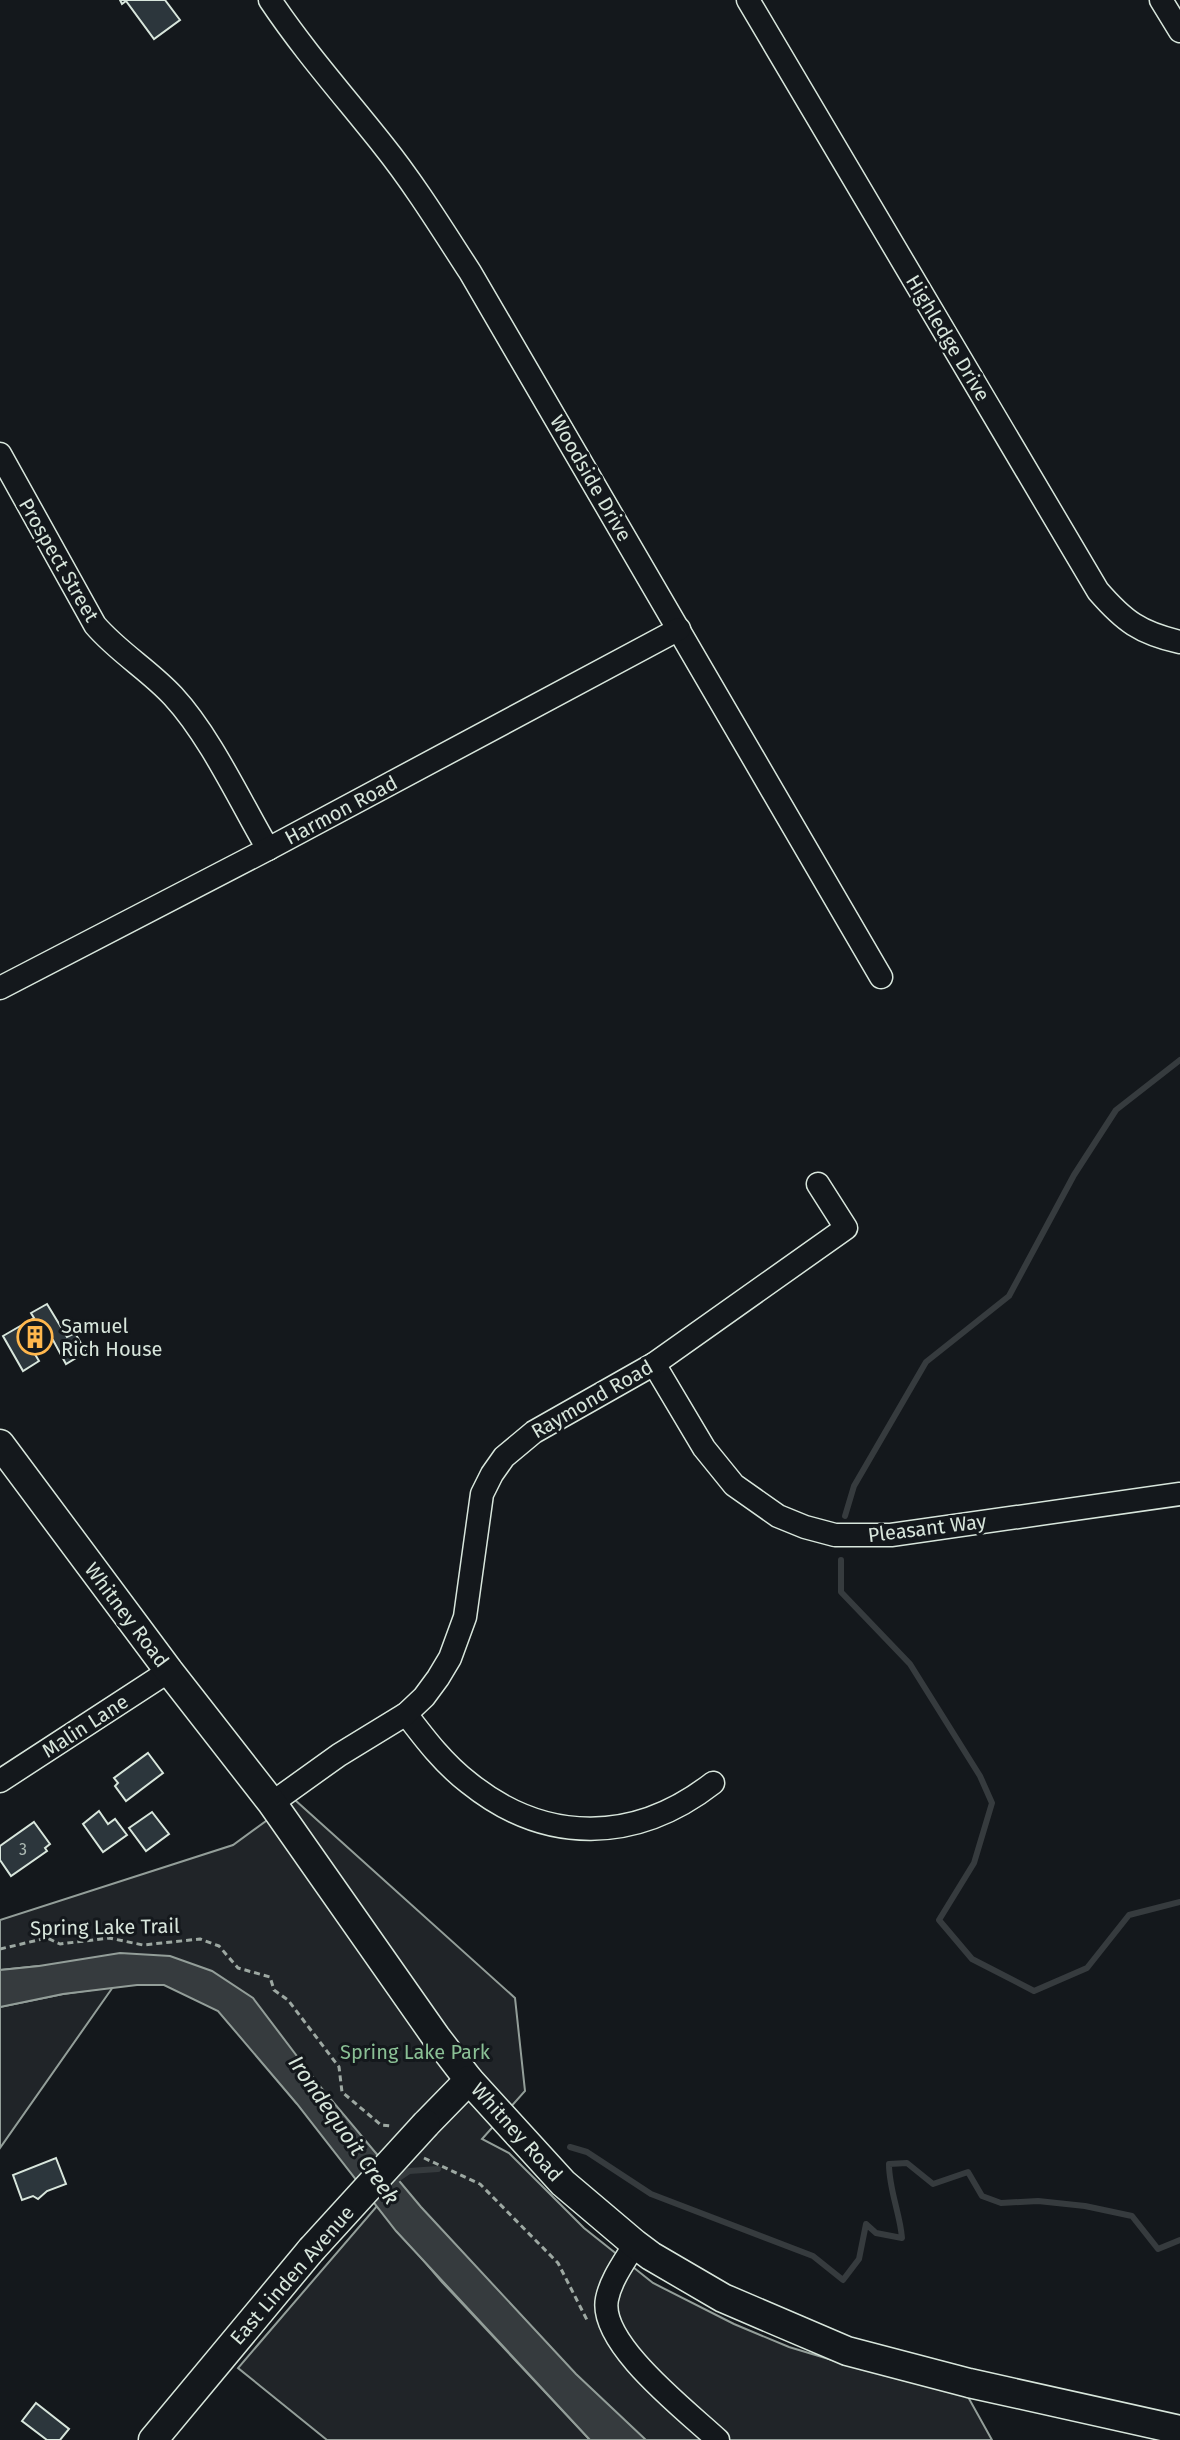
<svg xmlns="http://www.w3.org/2000/svg" width="1180" height="2440" viewBox="0 0 1180 2440" font-family="'Fira Sans',sans-serif">
	<style>
		.green { fill: #202428; stroke: #939e99; stroke-width: 2 }
		.water { fill: #363b3e; stroke: #939e99; stroke-width: 2 }
		.lines { fill: none; stroke-linecap: round; stroke-linejoin: round }
		.stream { stroke: #363b3e; stroke-width: 6 }
		.building { fill: #2c363c; stroke: #d8e6dc; stroke-width: 2 }
		.minor-casing { stroke: #d8e6dc; stroke-width: 25 }
		.major-casing { stroke: #d8e6dc; stroke-width: 31 }
		.path { stroke: #9da8a2; stroke-width: 3; stroke-dasharray: 6 4; stroke-linecap: butt }
		.minor { stroke: #14181c; stroke-width: 22 }
		.major { stroke: #14181c; stroke-width: 28 }
		.major-bridge-casing { stroke: #d8e6dc; stroke-width: 31; stroke-linecap: butt }
		.major-bridge { stroke: #14181c; stroke-width: 28 }
		.labels { text-anchor: middle; dominant-baseline: central; stroke-width: 6; stroke-linejoin: round; paint-order: stroke }
		.number-label { font-size: 16px; fill: #adbab4 }
		.street-label { font-size: 20px; fill: #d8e6dc; stroke: #14181c }
		.poi-label { font-size: 20px; fill: #d8e6dc; stroke: #14181c; text-anchor: start }
		.park-label { font-size: 20px; fill: #8ac095; stroke: #14181c }
		.water-label { font-size: 22px; font-style: italic; fill: #d8e6dc; stroke: #14181c }
	</style>
	<rect width="100%" height="100%" fill="#14181c"/>
	<g class="green">
		<polygon points="295,1800 515,1998 525,2091 482,2139 509,2153 584,2228 653,2283 734,2324 789,2347 832,2360 967,2395 992,2440 616,2440 208,1981 39,1966 0,1970 0,1920 233,1845"/>
		<polygon points="113,1987 0,2148 0,2007 63,1994"/>
		<polygon points="377,2206 442,2282 590,2440 327,2440 238,2368"/>
	</g>
	<polygon class="water" points="120,1953 170,1956 212,1971 253,1998 318,2084 421,2207 576,2374 646,2440 590,2440 396,2231 297,2104 218,2011 164,1985 137,1985 63,1994 0,2007 0,1970 39,1966"/>
	<g class="lines">
		<g class="stream">
			<polyline points="845,1516 854,1486 926,1362 1009,1296 1074,1175 1116,1110 1180,1060"/>
			<polyline points="841,1560 841,1592 910,1664 980,1776 992,1803 974,1863 939,1920 972,1959 1034,1991 1087,1968 1129,1915 1180,1902"/>
			<path d="M570 2147 587 2152 651 2194 813 2256 843 2280 859 2259 866 2224 876 2233 902 2238C900 2213 889 2190 889 2164L907 2163 933 2184 968 2172 982 2196 1001 2203 1038 2201 1085 2206 1132 2216 1158 2249 1180 2240"/>
			<polyline points="393,2182 409,2171 438,2169"/>
		</g>
	</g>
	<g class="building">
		<polygon points="120,0 165,0 180,20 154,39 126,1 122,4"/>
		<polygon points="47,1304 67,1337 75,1333 86,1352 66,1364 53,1340 33,1351 39,1361 23,1371 3,1336 34,1318 31,1313"/>
		<polygon points="148,1753 163,1773 126,1801 115,1786 118,1783 114,1778"/>
		<polygon points="99,1811 108,1824 115,1819 127,1835 103,1852 83,1824"/>
		<polygon points="152,1812 169,1834 146,1851 129,1828"/>
		<polygon points="34,1822 50,1844 45,1848 47,1851 11,1876 0,1860 0,1846"/>
		<polygon points="56,2158 66,2184 47,2191 38,2199 33,2196 22,2200 13,2175"/>
		<polygon points="36,2403 69,2429 60,2440 47,2440 22,2421"/>
	</g>
	<g class="lines">
		<defs>
			<g id="minor">
				<path d="M270 0C304 51 345 97 383 145 415 185 442 229 470 272L881 977"/>
				<path d="M748 0 1098 591C1124 621 1140 633 1180 642"/>
				<polyline points="1161,0 1180,31"/>
				<path d="M0 454 95 625C118 652 149 670 173 696 210 736 240 801 268 849"/>
				<polyline points="0,988 268,849 679,629"/>
				<polyline points="654,1364 704,1448 734,1485 778,1516 805,1527 835,1535 891,1535 1180,1494"/>
				<path d="M406 1714C425 1739 444 1764 469 1783 546 1845 636 1843 713 1783"/>
				<polyline points="0,1781 169,1671"/>
				<polyline points="272,1803 339,1755 406,1714 424,1697 438,1678 450,1658 465,1617 482,1494 492,1474 504,1457 534,1432 654,1364 846,1228 818,1184"/>
				<path d="M635 2244C625 2261 611 2279 607 2299 598 2343 687 2411 718 2440"/>
			</g>
			<g id="major">
				<polyline points="0,1444 169,1671 272,1803 436,2037 469,2080 563,2183 635,2244 651,2256 723,2298 847,2351 969,2383 1180,2430"/>
				<polyline points="426,2124 469,2080"/>
				<polyline points="153,2440 311,2250"/>
			</g>
		</defs>
		<use href="#minor" class="minor-casing"/>
		<use href="#major" class="major-casing"/>
		<g class="path">
			<polyline points="0,1949 47,1938 60,1944 109,1938 143,1945 200,1939 219,1946 238,1968 270,1977 274,1990 288,2000 339,2067 342,2092 381,2125 391,2126"/>
			<polyline points="424,2158 480,2184 558,2263 587,2320"/>
		</g>
		<use href="#minor" class="minor"/>
		<use href="#major" class="major"/>
		<defs>
			<polyline id="major-bridge" points="311,2250 426,2124"/>
		</defs>
		<use href="#major-bridge" class="major-bridge-casing"/>
		<use href="#major-bridge" class="major-bridge"/>
	</g>
	<defs>
		<symbol id="building-ring" viewBox="-11 -11 22 22"><circle r="9.5" fill="#14181c" stroke="#ffb74d" stroke-width="1.5"/><path d="M-4-6H4V6H1V3H-1V6H-4ZM-2.5-4.3h1.7v1.8h-1.7ZM.8-4.3h1.7v1.8H.8ZM-2.5-1h1.7V.8h-1.7ZM.8-1h1.7V.8H.8Z" fill="#ffb74d"/></symbol>
	</defs>
	<g fill-rule="evenodd">
		<use href="#building-ring" x="15" y="1317" width="40" height="40"/>
	</g>
	<g class="labels">
		<g class="number-label">
			<text x="23" y="1849">3</text>
		</g>
		<g class="street-label">
			<text transform="translate(948 338) rotate(59)">Highledge Drive</text>
			<text transform="translate(591 478) rotate(60)">Woodside Drive</text>
			<text transform="translate(59 560) rotate(60)">Prospect Street</text>
			<text transform="translate(341 810) rotate(-28)">Harmon Road</text>
			<text transform="translate(592 1399) rotate(-30)">Raymond Road</text>
			<text transform="translate(927 1528) rotate(-7)">Pleasant Way</text>
			<text transform="translate(127 1615) rotate(53)">Whitney Road</text>
			<text transform="translate(85 1726) rotate(-33)">Malin Lane</text>
			<text transform="translate(105 1927) rotate(-1)">Spring Lake Trail</text>
			<text transform="translate(517 2132) rotate(48)">Whitney Road</text>
			<text transform="translate(292 2275) rotate(-49)">East Linden Avenue</text>
		</g>
		<g class="poi-label">
			<text x="61" y="1326">Samuel<tspan x="61" dy="23">Rich House</tspan></text>
		</g>
		<g class="park-label">
			<text x="415" y="2052">Spring Lake Park</text>
		</g>
		<g class="water-label">
			<text transform="translate(344 2130) rotate(55)">Irondequoit Creek</text>
		</g>
	</g>
</svg>
